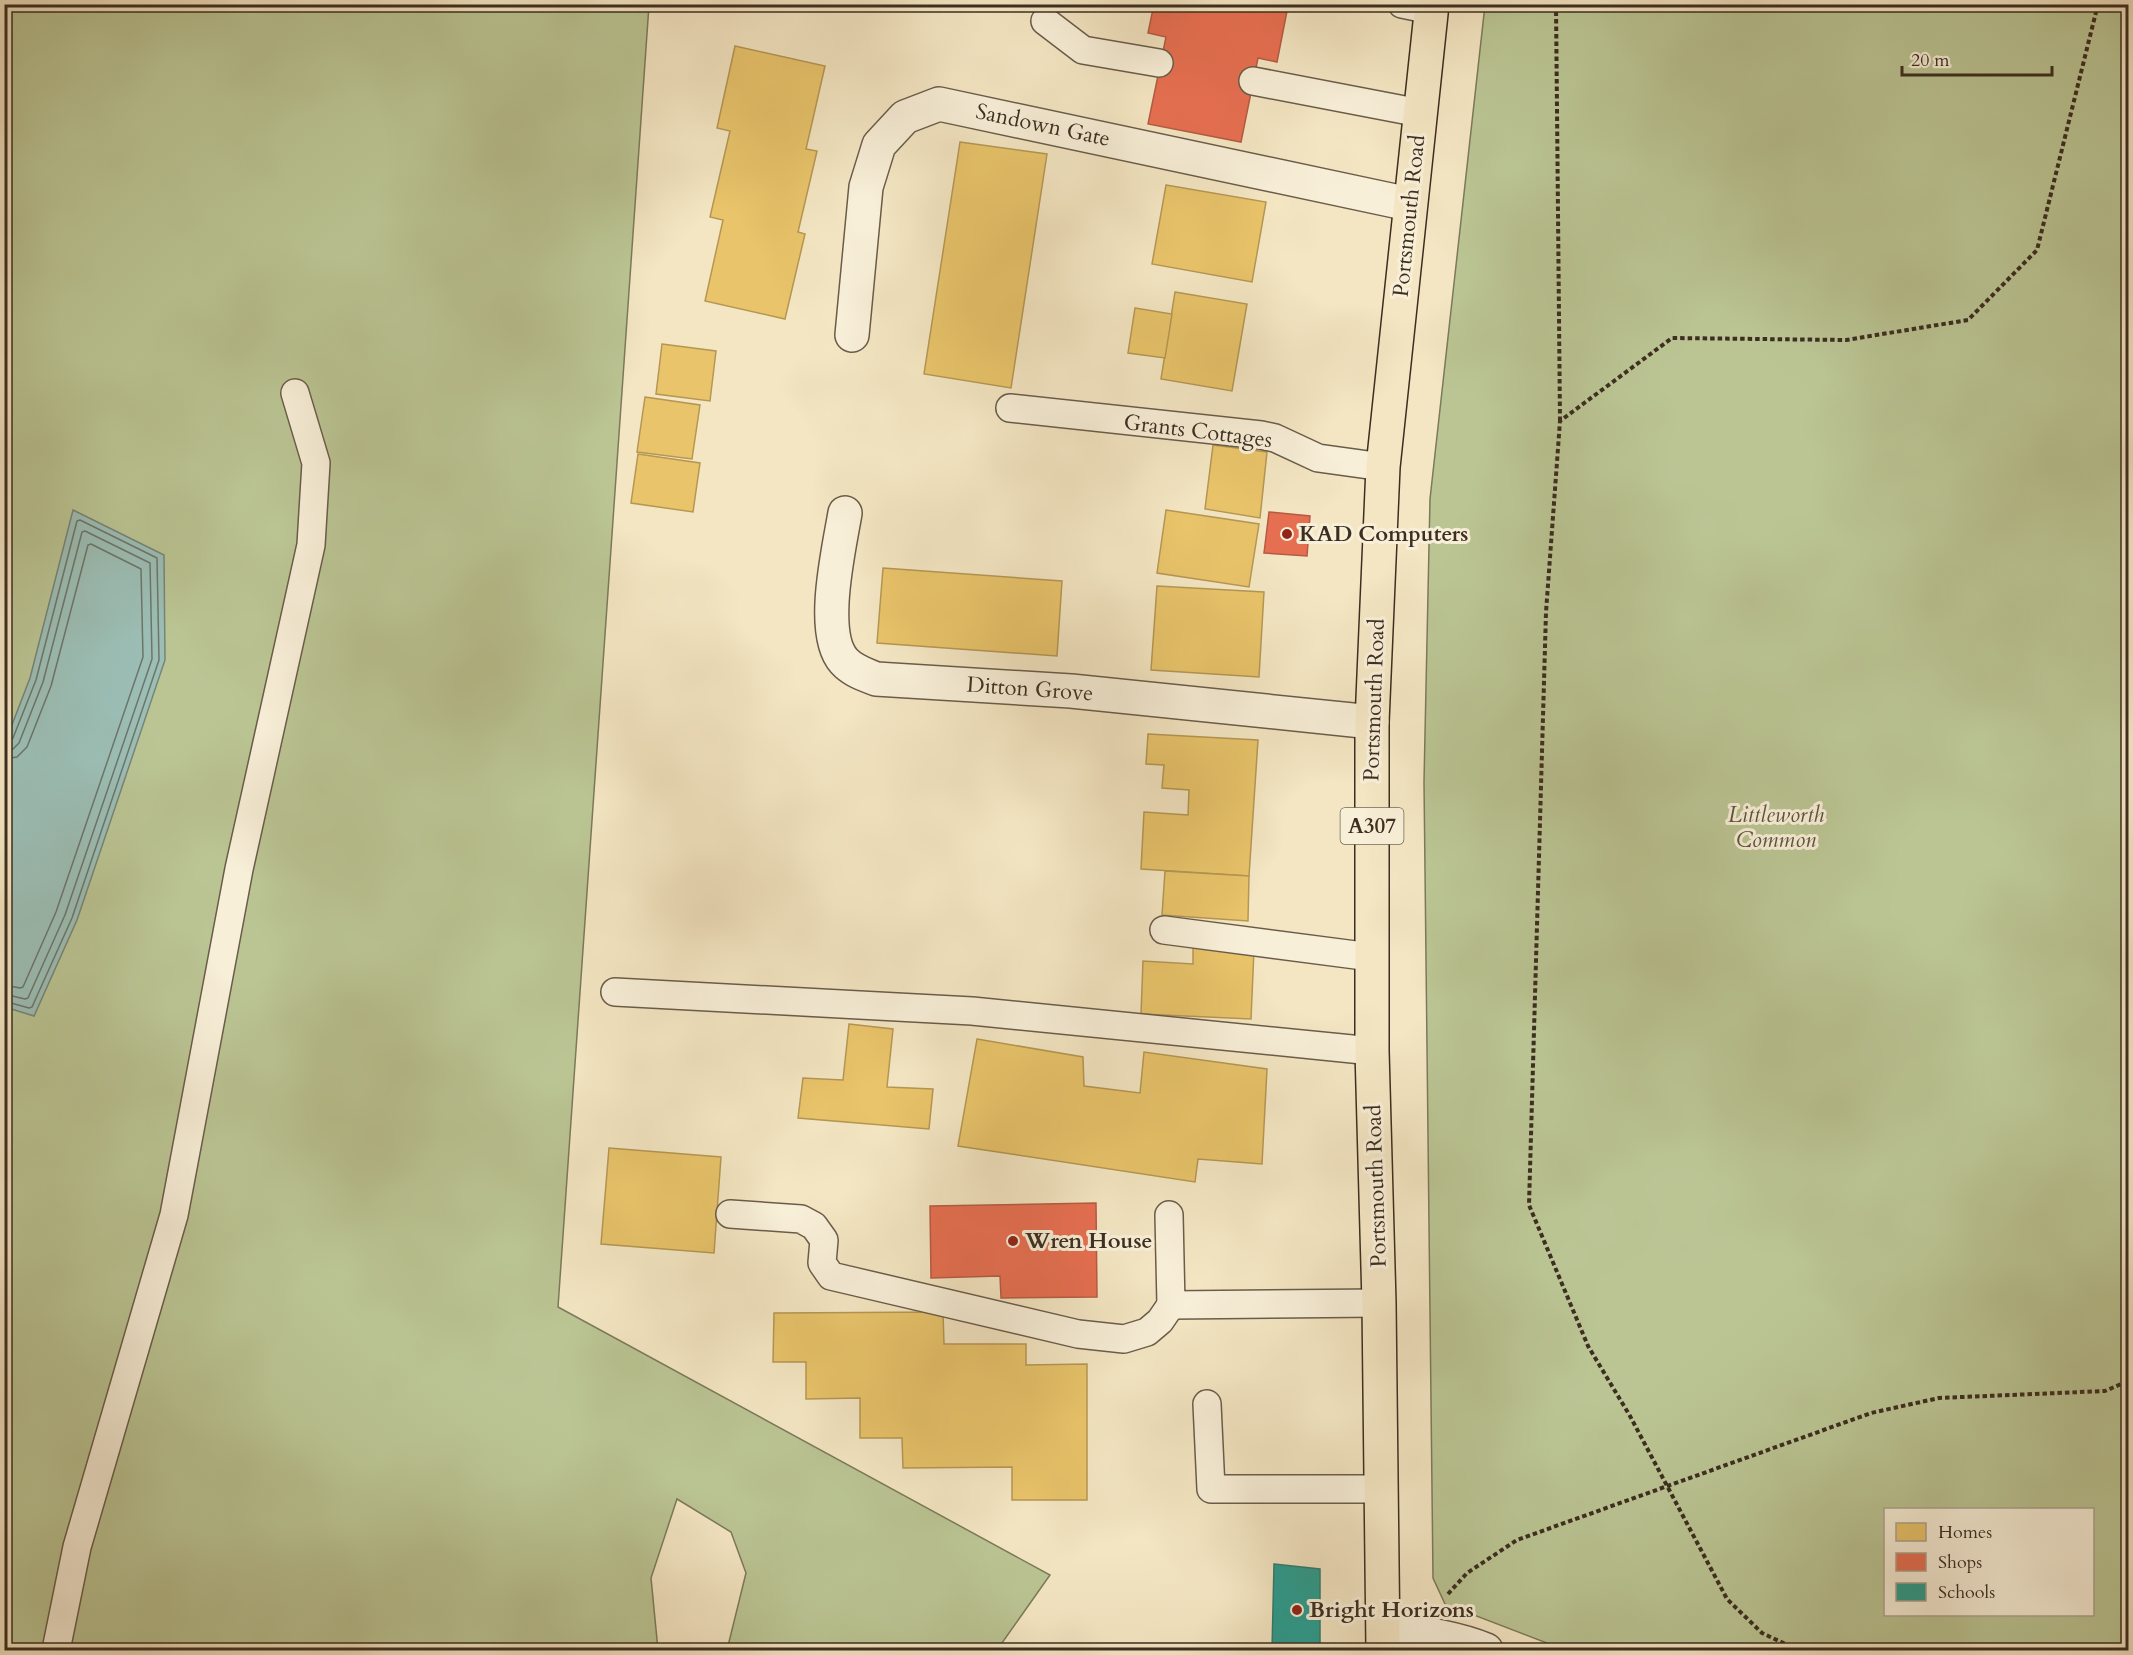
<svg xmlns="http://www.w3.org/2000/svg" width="2133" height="1655" viewBox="0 0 2133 1655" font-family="Cardo,serif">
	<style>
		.green { fill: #bbc594; stroke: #7c7a5a; stroke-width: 1.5; fill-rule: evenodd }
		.water { fill: #9cbfb6; stroke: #76857a; stroke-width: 1.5 }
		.homes { fill: #e9c46a; stroke: #b59754; stroke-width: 1.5 }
		.shops { fill: #e76f51; stroke: #b45c43; stroke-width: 1.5 }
		.schools { fill: #2a9d8f; stroke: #2f7c6e; stroke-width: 1.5 }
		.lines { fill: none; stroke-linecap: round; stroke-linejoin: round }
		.shore { stroke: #6c766c; stroke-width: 1.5 }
		.lane-casing { stroke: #6a5c4a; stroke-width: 30 }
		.street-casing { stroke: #6a5c4a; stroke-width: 36 }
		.primary-casing { stroke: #3c2e21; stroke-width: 36 }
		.path { stroke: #3c2e21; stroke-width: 4; stroke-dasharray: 4.5 3; stroke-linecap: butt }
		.lane { stroke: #f8efd8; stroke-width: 27 }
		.street { stroke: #f8efd8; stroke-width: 33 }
		.primary { stroke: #f4e6c3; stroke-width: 33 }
		.poi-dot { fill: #8f2418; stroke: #f8efd8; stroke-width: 2 }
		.labels { text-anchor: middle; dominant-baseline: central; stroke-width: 6; stroke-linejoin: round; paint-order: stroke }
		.shield { fill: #f8efd8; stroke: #746858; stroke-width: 1.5 }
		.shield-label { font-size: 21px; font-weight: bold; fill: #3c2e21 }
		.street-label { font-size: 22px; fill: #3c2e21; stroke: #f8efd8 }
		.poi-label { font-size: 22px; font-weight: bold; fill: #3c2e21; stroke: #f8efd8; text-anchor: start }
		.park-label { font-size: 22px; font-style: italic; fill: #5c543e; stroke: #f8efd8 }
	</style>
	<rect width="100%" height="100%" fill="#f4e6c3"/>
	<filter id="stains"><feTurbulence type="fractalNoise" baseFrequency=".00333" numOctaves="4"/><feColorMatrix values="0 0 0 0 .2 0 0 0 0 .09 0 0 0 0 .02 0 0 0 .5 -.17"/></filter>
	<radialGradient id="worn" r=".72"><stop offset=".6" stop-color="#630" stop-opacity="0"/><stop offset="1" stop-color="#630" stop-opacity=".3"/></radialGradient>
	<g class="green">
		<polygon points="4,5 649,5 558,1307 1050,1575 997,1650 727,1650 746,1573 731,1532 677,1499 651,1578 658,1650 5,1650"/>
		<path d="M1485 5H2128V1650H1565L1445 1604 1433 1578 1424 782 1430 499ZM1886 1510H2092V1614H1886Z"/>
	</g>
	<polygon class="water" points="73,510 164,555 165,660 77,920 34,1016 5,1007 5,743 30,678"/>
	<g class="homes">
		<polygon points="735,46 825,66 806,149 817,151 798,232 805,234 785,319 705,301 723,220 710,217 730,131 717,128"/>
		<polygon points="960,142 1047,154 1011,388 924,374"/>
		<polygon points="1166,185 1266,202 1252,282 1152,264"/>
		<polygon points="1175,292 1247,304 1232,391 1161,379"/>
		<polygon points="1135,308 1172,314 1165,358 1128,353"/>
		<polygon points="662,344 716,351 710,401 656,394"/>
		<polygon points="645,397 700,405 692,459 637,452"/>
		<polygon points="1213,445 1267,452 1260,518 1205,509"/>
		<polygon points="638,454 700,463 693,512 631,503"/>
		<polygon points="1166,510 1259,524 1249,587 1157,573"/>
		<polygon points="883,568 1062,581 1057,656 877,643"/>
		<polygon points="1157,586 1264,592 1259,677 1151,670"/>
		<polygon points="1148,734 1258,740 1249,876 1141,869 1144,812 1188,815 1189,790 1162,788 1164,765 1146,764"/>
		<polygon points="1165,871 1249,876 1248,921 1162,915"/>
		<polygon points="1193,948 1254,950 1251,1019 1141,1014 1143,961 1193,964"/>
		<polygon points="849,1024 893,1029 887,1087 933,1089 929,1129 798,1118 803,1078 843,1080"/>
		<polygon points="977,1039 1083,1057 1084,1086 1140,1093 1144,1052 1267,1069 1262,1164 1198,1159 1195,1182 958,1146"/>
		<polygon points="609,1148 721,1157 714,1253 601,1244"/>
		<polygon points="943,1312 944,1344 1026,1344 1026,1365 1087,1364 1087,1500 1012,1500 1012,1467 903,1468 902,1438 860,1438 860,1398 806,1399 806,1362 773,1362 774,1313"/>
	</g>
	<g class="shops">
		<polygon points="1154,4 1279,4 1288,6 1277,62 1258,58 1241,142 1148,124 1166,37 1148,33"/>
		<polygon points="1269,512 1310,516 1307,556 1264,553"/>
		<polygon points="1096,1203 1097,1297 1001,1298 1000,1276 931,1278 930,1206"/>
	</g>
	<polygon class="schools" points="1274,1564 1320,1569 1320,1650 1272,1650"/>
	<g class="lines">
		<g class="shore">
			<polyline points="4,743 9,742 13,738 36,680 77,521 80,520 157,558 159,660 72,918 32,1007 29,1008 4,1001"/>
			<polyline points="4,750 13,749 19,743 43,682 82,532 85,531 150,563 152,659 65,915 28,998 25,999 4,994"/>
			<polyline points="4,759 17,757 27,747 51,686 88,545 91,544 141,569 143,657 56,912 23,987 20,988 4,985"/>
		</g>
		<defs>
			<g id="lane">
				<polyline points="1402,4 1431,10"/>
				<polyline points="1045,21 1083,50 1159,63"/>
				<polyline points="1253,81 1420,113"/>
				<polyline points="1010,408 1261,435 1275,438 1318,458 1383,467"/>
				<polyline points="1164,930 1371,957"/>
				<polyline points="615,992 972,1011 1372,1051"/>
				<polyline points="730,1214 801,1219 814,1226 824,1240 822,1263 831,1276 1078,1334 1124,1339 1147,1332 1160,1321 1171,1305"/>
				<polyline points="1169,1215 1171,1305 1379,1303"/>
				<polyline points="1207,1404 1211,1489 1381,1489"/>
				<polyline points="56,1650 77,1547 174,1215 239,869 311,545 316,463 295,393"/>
			</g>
			<g id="street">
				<polyline points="852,335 866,187 879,145 905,117 939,104 1409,204"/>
				<path d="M845 513C839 549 819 633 844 661 853 671 864 674 876 679L1071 691 1372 722"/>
				<path d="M1384 1629C1419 1632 1454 1637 1486 1650"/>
			</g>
			<polyline id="primary" points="1383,1650 1379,1303 1372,1051 1372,722 1383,467 1432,4"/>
		</defs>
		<use href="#lane" class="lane-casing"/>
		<use href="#street" class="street-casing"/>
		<use href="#primary" class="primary-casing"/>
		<g class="path">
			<polyline points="1556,4 1560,421"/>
			<polyline points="1448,1594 1467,1573 1517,1540 1871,1413 1939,1398 2105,1391 2128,1381"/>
			<polyline points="1798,1650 1762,1633 1727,1599 1630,1416 1588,1346 1529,1205 1546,612 1560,421 1672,338 1846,340 1968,320 2037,250 2098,4"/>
		</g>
		<use href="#lane" class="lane"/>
		<use href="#street" class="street"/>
		<use href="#primary" class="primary"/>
	</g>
	<g class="poi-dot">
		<circle cx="1287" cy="534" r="6"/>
		<circle cx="1013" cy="1241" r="6"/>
		<circle cx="1297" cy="1610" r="6"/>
	</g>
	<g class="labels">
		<rect class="shield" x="1340.5" y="808" width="63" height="36" rx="4.5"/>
		<g class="shield-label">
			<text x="1372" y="826">A307</text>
		</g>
		<g class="street-label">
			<text transform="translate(1043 125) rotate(12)">Sandown Gate</text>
			<text transform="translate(1409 216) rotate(-84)">Portsmouth Road</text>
			<text transform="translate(1198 431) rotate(7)">Grants Cottages</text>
			<text transform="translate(1030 689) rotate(4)">Ditton Grove</text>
			<text transform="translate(1374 700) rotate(-88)">Portsmouth Road</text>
			<text transform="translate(1376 1186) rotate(-92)">Portsmouth Road</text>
		</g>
		<g class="poi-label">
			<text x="1299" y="534">KAD Computers</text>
			<text x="1025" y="1241">Wren House</text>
			<text x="1309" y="1610">Bright Horizons</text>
		</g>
		<g class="park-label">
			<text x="1776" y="815">Littleworth<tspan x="1776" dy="25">Common</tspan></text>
		</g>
	</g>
	<rect width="2133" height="1655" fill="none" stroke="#f4e6c3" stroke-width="24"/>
	<rect x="6" y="6" width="2121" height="1643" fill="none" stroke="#3c2e21" stroke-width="3"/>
	<rect x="12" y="12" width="2109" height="1631" fill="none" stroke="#3c2e21" stroke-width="1.5"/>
	<rect x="1884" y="1508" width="210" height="108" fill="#f8efd8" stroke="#ada28f" stroke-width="1.5"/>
	<rect x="1896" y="1523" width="30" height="18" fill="#e9c46a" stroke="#ada28f" stroke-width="1.5"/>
	<text x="1938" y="1538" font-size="18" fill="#3c2e21">Homes</text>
	<rect x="1896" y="1553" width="30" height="18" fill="#e76f51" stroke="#ada28f" stroke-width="1.5"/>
	<text x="1938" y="1568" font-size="18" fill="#3c2e21">Shops</text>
	<rect x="1896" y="1583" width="30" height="18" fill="#2a9d8f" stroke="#ada28f" stroke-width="1.5"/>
	<text x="1938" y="1598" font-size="18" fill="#3c2e21">Schools</text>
	<path d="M1902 66v9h150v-9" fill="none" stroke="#3c2e21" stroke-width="3"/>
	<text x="1911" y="66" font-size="18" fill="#3c2e21" stroke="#f8efd8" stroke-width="4.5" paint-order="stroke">20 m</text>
	<rect width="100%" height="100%" filter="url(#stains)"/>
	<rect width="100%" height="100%" fill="url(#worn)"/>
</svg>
